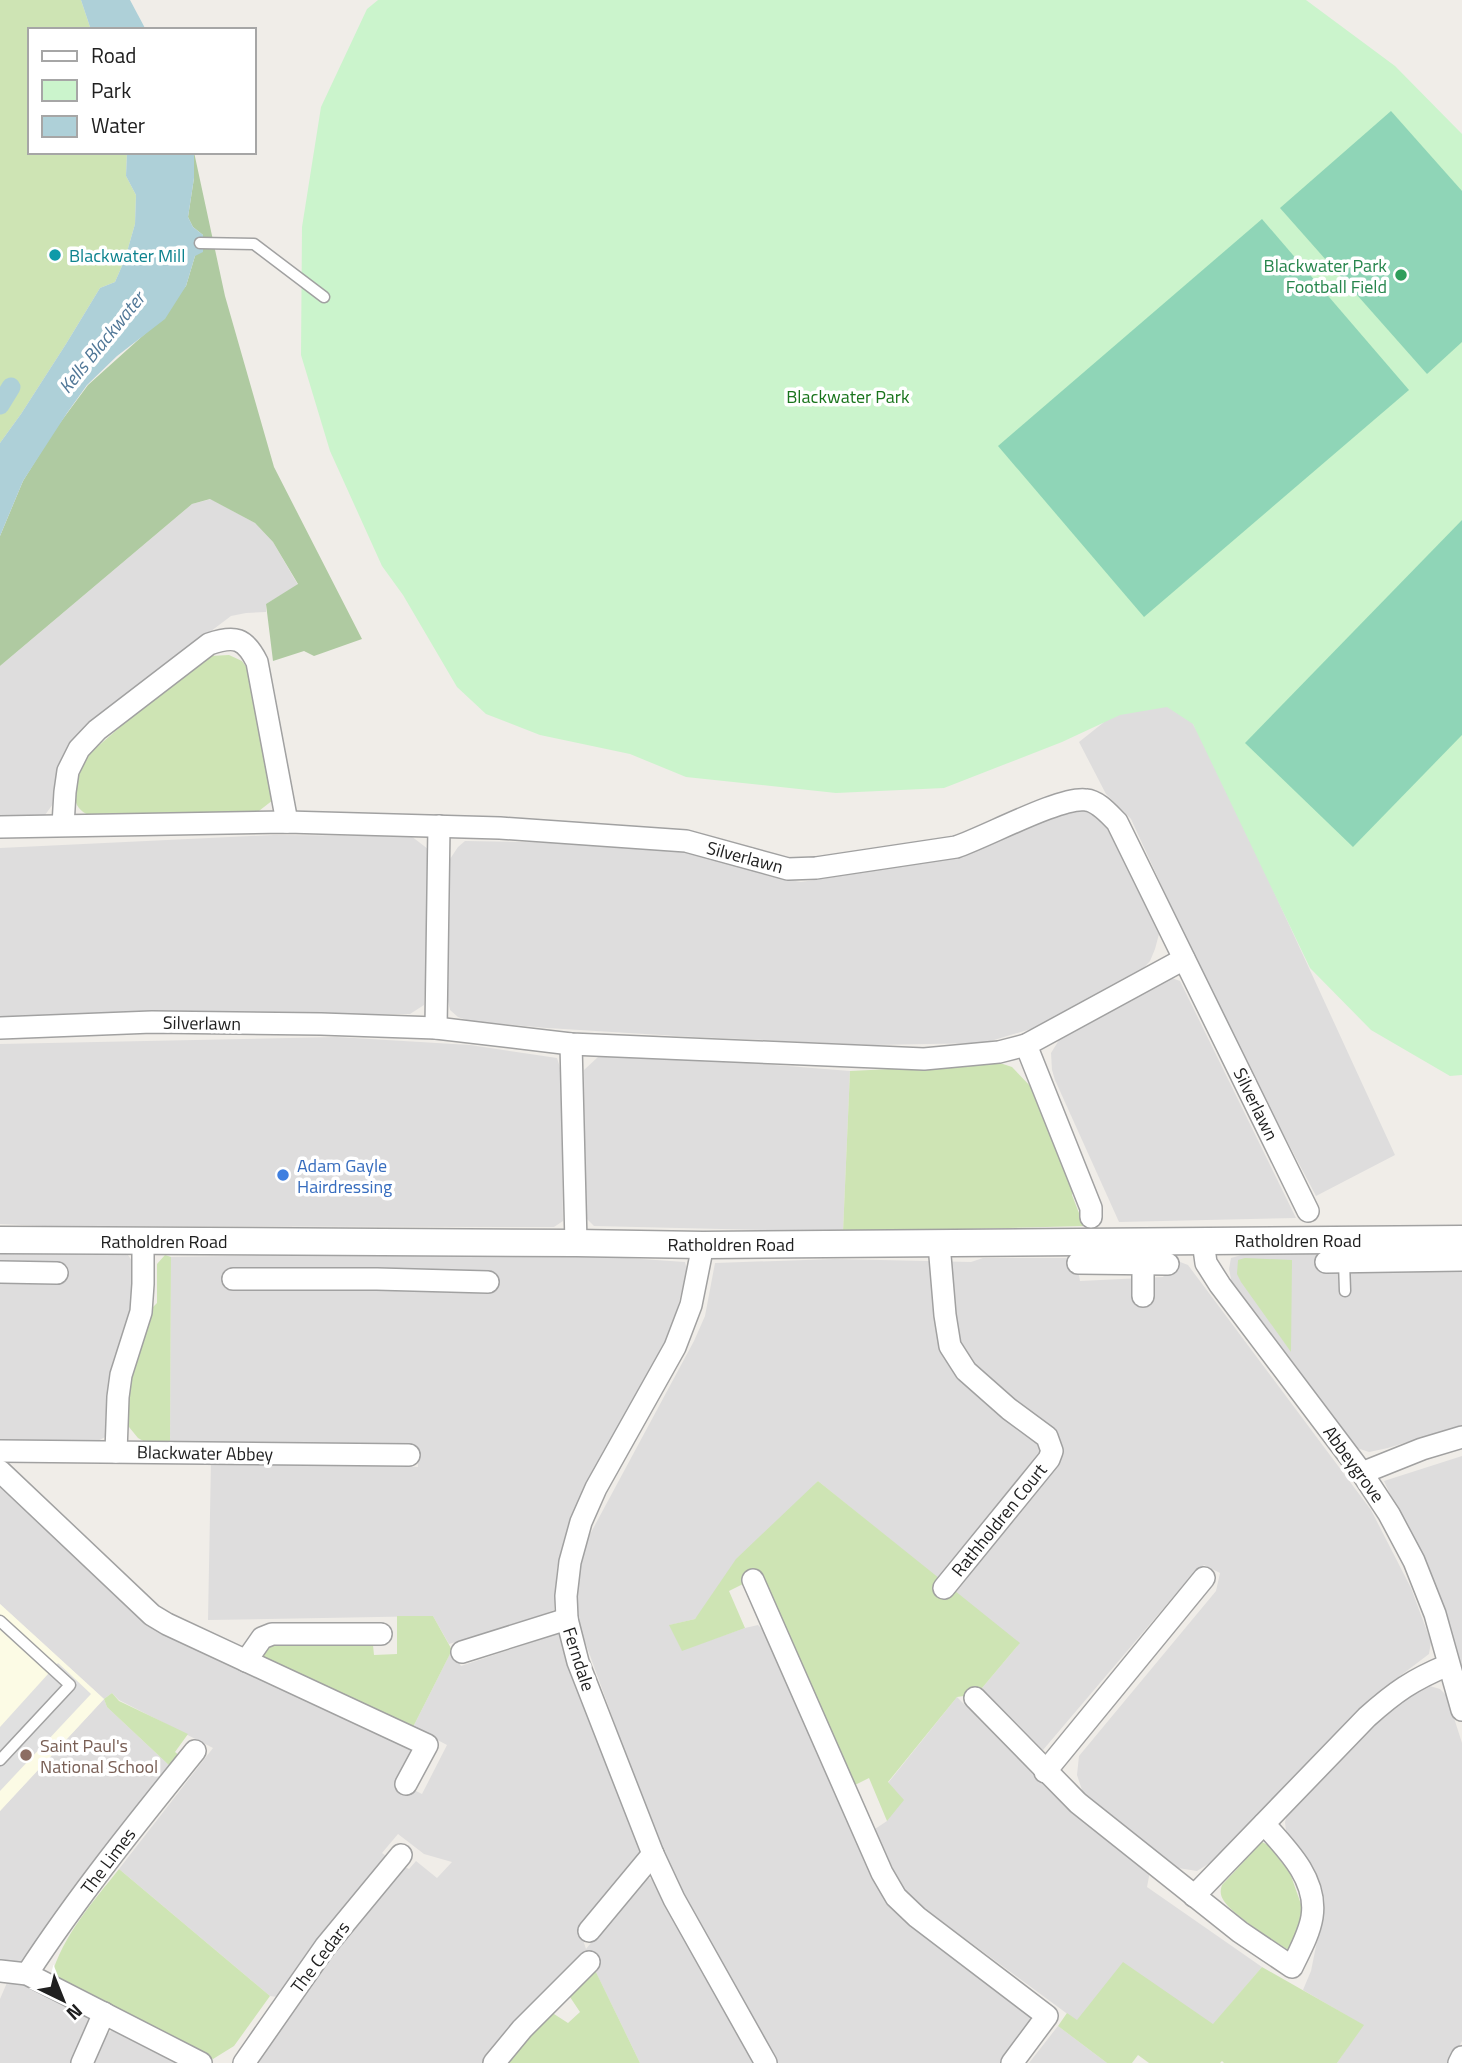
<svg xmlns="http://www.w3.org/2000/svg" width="1462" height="2063" viewBox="0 0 1462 2063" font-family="'Titillium Web',sans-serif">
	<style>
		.residential { fill: #dedddd }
		.education { fill: #fcfbe5 }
		.grass { fill: #cee4b4 }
		.forest { fill: #afcaa1 }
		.park { fill: #cbf4cc }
		.pitch { fill: #8fd5b7 }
		.parking { fill: #e0e0e0 }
		.water { fill: #aed0d8 }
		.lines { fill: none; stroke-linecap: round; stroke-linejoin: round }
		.canal { stroke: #aed0d8; stroke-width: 19 }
		.service-casing { stroke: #a1a1a1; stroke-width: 13 }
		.minor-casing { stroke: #a1a1a1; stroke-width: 24 }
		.tertiary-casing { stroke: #a1a1a1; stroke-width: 29 }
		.service { stroke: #fff; stroke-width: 10 }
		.minor { stroke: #fff; stroke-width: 21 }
		.tertiary { stroke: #fff; stroke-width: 26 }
		.culture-dot { fill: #0f9aa8; stroke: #fff; stroke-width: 2.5 }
		.leisure-dot { fill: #2e9e5b; stroke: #fff; stroke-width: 2.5 }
		.shop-dot { fill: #3f7fe0; stroke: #fff; stroke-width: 2.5 }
		.education-dot { fill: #8d6e63; stroke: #fff; stroke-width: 2.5 }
		.labels { text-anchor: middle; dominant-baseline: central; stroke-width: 7; stroke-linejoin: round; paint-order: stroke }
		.culture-label { font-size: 18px; fill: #0d838f; stroke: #fff; text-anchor: start }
		.leisure-label { font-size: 18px; fill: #27864d; stroke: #fff; text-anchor: end }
		.park-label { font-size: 18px; fill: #19741c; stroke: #fff }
		.street-label { font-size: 18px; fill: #202020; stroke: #fff }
		.shop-label { font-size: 18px; fill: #366cbe; stroke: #fff; text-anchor: start }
		.education-label { font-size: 18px; fill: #785e54; stroke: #fff; text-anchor: start }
		.water-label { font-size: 19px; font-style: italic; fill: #507797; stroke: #fff }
	</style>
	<rect width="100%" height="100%" fill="#f0ede8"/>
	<g class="residential">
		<polygon points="211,499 255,523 273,542 298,585 266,604 266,612 246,613 231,616 154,674 70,745 58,766 59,787 53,804 45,815 28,819 0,819 0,666 192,504"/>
		<polygon points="1175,691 1217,768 1395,1155 1316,1196 1259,1088 1186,939 1131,819 1106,794 1079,742 1123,707"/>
		<polygon points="1090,810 1106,826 1159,934 1155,949 1150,961 1141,971 1031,1029 984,1043 874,1045 694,1037 547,1028 469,1021 458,1017 450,1010 448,1001 450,859 458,847 465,841 588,843 684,852 735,865 768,876 801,882 956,858 1067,812"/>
		<polygon points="274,835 411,836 428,849 432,866 424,1005 410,1014 0,1017 0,848"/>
		<polygon points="1172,978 1180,981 1296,1218 1119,1222 1055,1080 1052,1070 1051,1053 1059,1040"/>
		<polygon points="337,1037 470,1045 557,1058 561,1071 563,1221 554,1227 44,1226 0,1224 0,1044"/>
		<polygon points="610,1052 850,1071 843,1232 594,1226 585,1217 584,1070 598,1057"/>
		<polygon points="525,1251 685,1262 687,1270 675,1318 664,1350 571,1520 557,1568 554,1610 520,1623 449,1644 433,1616 208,1620 211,1461 313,1461 418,1467 417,1449 170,1445 171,1257"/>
		<polygon points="0,1252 128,1255 132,1261 133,1307 109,1382 111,1427 107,1436 94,1443 0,1443"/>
		<polygon points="1462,1252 1462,1425 1388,1448 1369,1452 1351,1446 1232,1284 1229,1269 1231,1258 1245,1254"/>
		<polygon points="983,1258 1076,1258 1080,1281 1163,1277 1175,1260 1188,1265 1371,1510 1411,1588 1431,1642 1429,1654 1400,1676 1321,1748 1213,1861 1197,1871 1178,1868 1154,1856 1083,1793 1077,1775 1079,1756 1216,1591 1220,1573 1204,1565 1190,1577 1043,1750 977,1694 1019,1644 818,1481 695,1619 670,1625 682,1650 745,1628 758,1625 764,1631 887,1898 1033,2016 1034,2023 1004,2063 776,2063 665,1862 580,1628 577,1603 580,1568 588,1538 694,1341 705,1316 715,1263 835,1259 971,1262"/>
		<polygon points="1462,1456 1462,1678 1434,1588 1384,1481"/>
		<polygon points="0,1484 151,1624 414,1748 396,1781 422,1794 447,1745 413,1727 452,1650 461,1666 562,1632 644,1852 580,1931 586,1949 642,1879 650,1878 658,1885 755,2063 640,2063 588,1956 516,2024 484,2063 257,2063 257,2058 281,2020 401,1865 409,1869 416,1861 437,1878 452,1862 424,1854 398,1834 382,1853 390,1859 277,1997 270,1996 119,1869 213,1748 119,1700 112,1693 104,1699 107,1707 172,1768 28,1958 19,1965 0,1963 0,1811 104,1699 0,1604"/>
		<polygon points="1426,1685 1440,1689 1447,1696 1462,1743 1462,2041 1451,2063 1337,2063 1363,2025 1303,1990 1311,1971 1323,1911 1317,1878 1308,1859 1286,1831 1285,1822 1288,1812 1380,1716"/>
		<polygon points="957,1697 1045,1786 1100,1834 1151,1866 1147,1887 1262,1967 1214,2024 1077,2021 910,1898 894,1871 875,1829 887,1821 888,1783"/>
		<polygon points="9,1978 22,1981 87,2014 90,2020 76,2063 0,2063 0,1999"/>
		<polygon points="1058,2026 1107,2063 1029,2063"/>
		<polygon points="119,2030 185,2063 92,2063 105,2036 111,2031"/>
	</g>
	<polygon class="education" points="0,1604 104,1699 0,1811"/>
	<g class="grass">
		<polygon points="0,0 81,0 91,30 30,30 30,152 127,152 126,176 136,195 135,224 125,259 115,282 100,288 66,344 21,414 0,443"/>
		<path d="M229 655 242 661 252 675 273 800 255 814 88 815C85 813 81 811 79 808 68 794 82 767 89 754L187 669 210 656Z"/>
		<polygon points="991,1060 1012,1067 1032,1088 1075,1177 1072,1195 1084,1226 843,1232 850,1071 972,1065"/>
		<polygon points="165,1255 171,1257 170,1445 152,1446 138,1438 129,1427 126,1409 127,1391 147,1313 157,1303 157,1264"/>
		<polygon points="1245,1258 1292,1260 1291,1352 1241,1282 1237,1274 1238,1260"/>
		<polygon points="818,1481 1020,1643 977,1694 957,1697 888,1782 904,1800 887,1821 869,1778 853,1786 759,1576 729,1591 745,1628 682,1651 669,1625 695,1619 736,1559"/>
		<polygon points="397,1616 433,1616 452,1650 413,1727 266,1662 262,1653 265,1646 274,1644 373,1645 374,1655 397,1654"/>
		<polygon points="112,1693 119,1701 188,1734 175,1752 181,1757 172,1768 107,1707 104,1699"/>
		<path d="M1262 1842 1268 1845 1290 1873 1303 1910 1292 1948 1287 1949C1271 1939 1233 1915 1224 1901 1220 1895 1220 1891 1222 1885Z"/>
		<path d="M119 1869 270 1996 234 2046 213 2059 51 1977C63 1935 93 1902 119 1869Z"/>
		<polygon points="1123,1962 1213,2024 1262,1967 1364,2025 1337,2063 1224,2063 1222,2061 1220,2063 1149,2063 1138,2055 1132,2063 1107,2063 1058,2026 1067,2013 1077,2020"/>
		<polygon points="594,1968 640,2063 503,2063 546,2014 554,2014 568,2023 580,2012 570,1997 569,1992"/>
	</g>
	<polygon class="forest" points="194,152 225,296 274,467 362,639 314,656 304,651 273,661 266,604 298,584 273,542 255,523 210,499 192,504 0,666 0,536 23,481 54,431 88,385 147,332 186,286 195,256 203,235 193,227 188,217 194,178"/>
	<polygon class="park" points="378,0 1306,0 1395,66 1462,134 1462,1075 1450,1076 1371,1030 1310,968 1193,724 1167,707 1120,715 1062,742 944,788 836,793 686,777 630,754 540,735 486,714 457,687 403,595 382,566 330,451 301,355 302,227 321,107 367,9"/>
	<g class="pitch">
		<polygon points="1391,111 1462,191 1462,342 1427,374 1280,208"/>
		<polygon points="1262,219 1409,390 1144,617 998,446"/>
		<polygon points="1462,520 1462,735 1353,847 1245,743"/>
	</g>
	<polygon class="parking" points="58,1663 91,1694 0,1791 0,1727"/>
	<g class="water">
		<polygon points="81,0 130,0 146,30 91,30"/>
		<polygon points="127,152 194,152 194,178 188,217 193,227 203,235 203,252 195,256 186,286 165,319 117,356 87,385 67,413 23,481 0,536 0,443 21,414 66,344 100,288 115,282 125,259 135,224 136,195 126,176"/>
	</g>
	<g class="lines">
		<polyline class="canal" points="0,405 11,387"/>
		<defs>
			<g id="service">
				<polyline points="200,243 254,244 324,297"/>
				<polyline points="1344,1262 1345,1291"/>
				<polyline points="0,1621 70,1685 0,1760"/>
			</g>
			<g id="minor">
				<path d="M63 825 65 792 68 771 79 749 97 730 209 644C235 635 245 638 257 662L287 822"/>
				<path d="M0 827 287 822 500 828 686 841 788 869 816 868 956 847C986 837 1061 796 1086 800 1098 801 1108 813 1117 822L1308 1211"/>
				<polyline points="0,1028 152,1022 321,1024 436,1028 571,1044 924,1059 999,1052 1026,1045 1184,959"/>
				<polyline points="436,1028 439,826"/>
				<polyline points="571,1044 576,1243"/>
				<polyline points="1026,1045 1091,1208 1091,1217"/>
				<polyline points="1203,1241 1206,1263 1220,1285 1362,1473 1389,1514 1414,1561 1435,1614 1462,1710"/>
				<polyline points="939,1244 945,1315 950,1346 966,1371 1009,1409 1047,1437 1052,1451 1049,1459 944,1588"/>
				<polyline points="703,1245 691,1305 675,1347 596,1488 581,1522 570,1562 566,1596 567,1619 578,1662 653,1854 674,1899 766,2063"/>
				<polyline points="1326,1262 1462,1260"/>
				<polyline points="1078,1263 1168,1264"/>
				<polyline points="0,1272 57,1273"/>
				<polyline points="233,1279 377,1279 488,1282"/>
				<polyline points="1143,1296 1143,1264"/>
				<polyline points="0,1451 409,1455"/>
				<polyline points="116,1452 118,1397 121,1375 141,1312 143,1284 143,1241"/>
				<polyline points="0,1471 152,1615 167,1624 427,1745 406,1784"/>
				<polyline points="1362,1473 1422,1449 1462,1437"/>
				<polyline points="753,1580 882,1873 896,1897 917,1917 1047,2016 1012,2063"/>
				<polyline points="462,1652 567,1619"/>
				<polyline points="246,1661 262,1638 272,1634 381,1634"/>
				<path d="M975 1698 1078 1803 1240 1932 1292 1967C1299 1952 1309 1935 1312 1917 1318 1880 1287 1849 1264 1824"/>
				<polyline points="1045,1772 1204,1578"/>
				<path d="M1194 1896 1367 1717C1395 1692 1412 1680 1448 1665"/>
				<polyline points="589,1931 653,1854"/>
				<polyline points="0,1971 27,1974 201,2063"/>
				<path d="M27 1974C78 1896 136 1824 195 1751"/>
				<polyline points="82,2063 104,2013"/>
				<polyline points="244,2063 325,1947 401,1855"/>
				<polyline points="494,2063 522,2029 589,1962"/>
				<polyline points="1459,2063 1462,2057"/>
			</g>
			<polyline id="tertiary" points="0,1240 576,1243 703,1245 1462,1239"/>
		</defs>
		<use href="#service" class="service-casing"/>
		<use href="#minor" class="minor-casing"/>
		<use href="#tertiary" class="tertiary-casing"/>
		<use href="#service" class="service"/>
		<use href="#minor" class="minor"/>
		<use href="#tertiary" class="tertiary"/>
	</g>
	<circle class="culture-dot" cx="55" cy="255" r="7"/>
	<circle class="leisure-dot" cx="1401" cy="275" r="7"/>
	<circle class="shop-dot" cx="283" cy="1175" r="7"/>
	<circle class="education-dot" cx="26" cy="1755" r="7"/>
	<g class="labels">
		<g class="culture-label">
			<text x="69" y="255">Blackwater Mill</text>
		</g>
		<g class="leisure-label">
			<text x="1387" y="265">Blackwater Park<tspan x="1387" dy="21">Football Field</tspan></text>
		</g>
		<g class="park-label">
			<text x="848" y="396">Blackwater Park</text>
		</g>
		<g class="street-label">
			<text transform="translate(745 857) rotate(15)">Silverlawn</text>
			<text transform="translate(202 1023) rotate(1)">Silverlawn</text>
			<text transform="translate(1256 1104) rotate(64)">Silverlawn</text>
			<text x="1298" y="1240">Ratholdren Road</text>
			<text x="164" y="1241">Ratholdren Road</text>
			<text x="731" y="1244">Ratholdren Road</text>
			<text transform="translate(205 1453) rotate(1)">Blackwater Abbey</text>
			<text transform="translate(1354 1464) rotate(54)">Abbeygrove</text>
			<text transform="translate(999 1520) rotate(-51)">Rathholdren Court</text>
			<text transform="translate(579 1659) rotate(72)">Ferndale</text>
			<text transform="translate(108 1861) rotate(-53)">The Limes</text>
			<text transform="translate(320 1957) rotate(-53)">The Cedars</text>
		</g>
		<g class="shop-label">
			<text x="297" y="1165">Adam Gayle<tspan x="297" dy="21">Hairdressing</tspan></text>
		</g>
		<g class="education-label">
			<text x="40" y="1745">Saint Paul's<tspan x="40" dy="21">National School</tspan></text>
		</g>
		<g class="water-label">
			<text transform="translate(101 342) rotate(-51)">Kells Blackwater</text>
		</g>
	</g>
	<rect x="28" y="28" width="228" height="126" fill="#ffffff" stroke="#a6a6a6" stroke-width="2"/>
	<rect x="42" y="51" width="35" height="10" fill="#ffffff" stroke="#a6a6a6" stroke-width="2"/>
	<text x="91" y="63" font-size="21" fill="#202020">Road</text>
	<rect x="42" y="80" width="35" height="21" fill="#cbf4cc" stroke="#a6a6a6" stroke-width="2"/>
	<text x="91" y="98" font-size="21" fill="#202020">Park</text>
	<rect x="42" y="116" width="35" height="21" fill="#aed0d8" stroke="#a6a6a6" stroke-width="2"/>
	<text x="91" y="133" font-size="21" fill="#202020">Water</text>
	<g transform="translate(63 2000) rotate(137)" stroke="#ffffff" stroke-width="5" paint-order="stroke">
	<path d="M0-5L12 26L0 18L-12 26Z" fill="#202020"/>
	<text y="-10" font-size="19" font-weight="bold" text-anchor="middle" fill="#202020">N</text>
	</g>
</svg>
